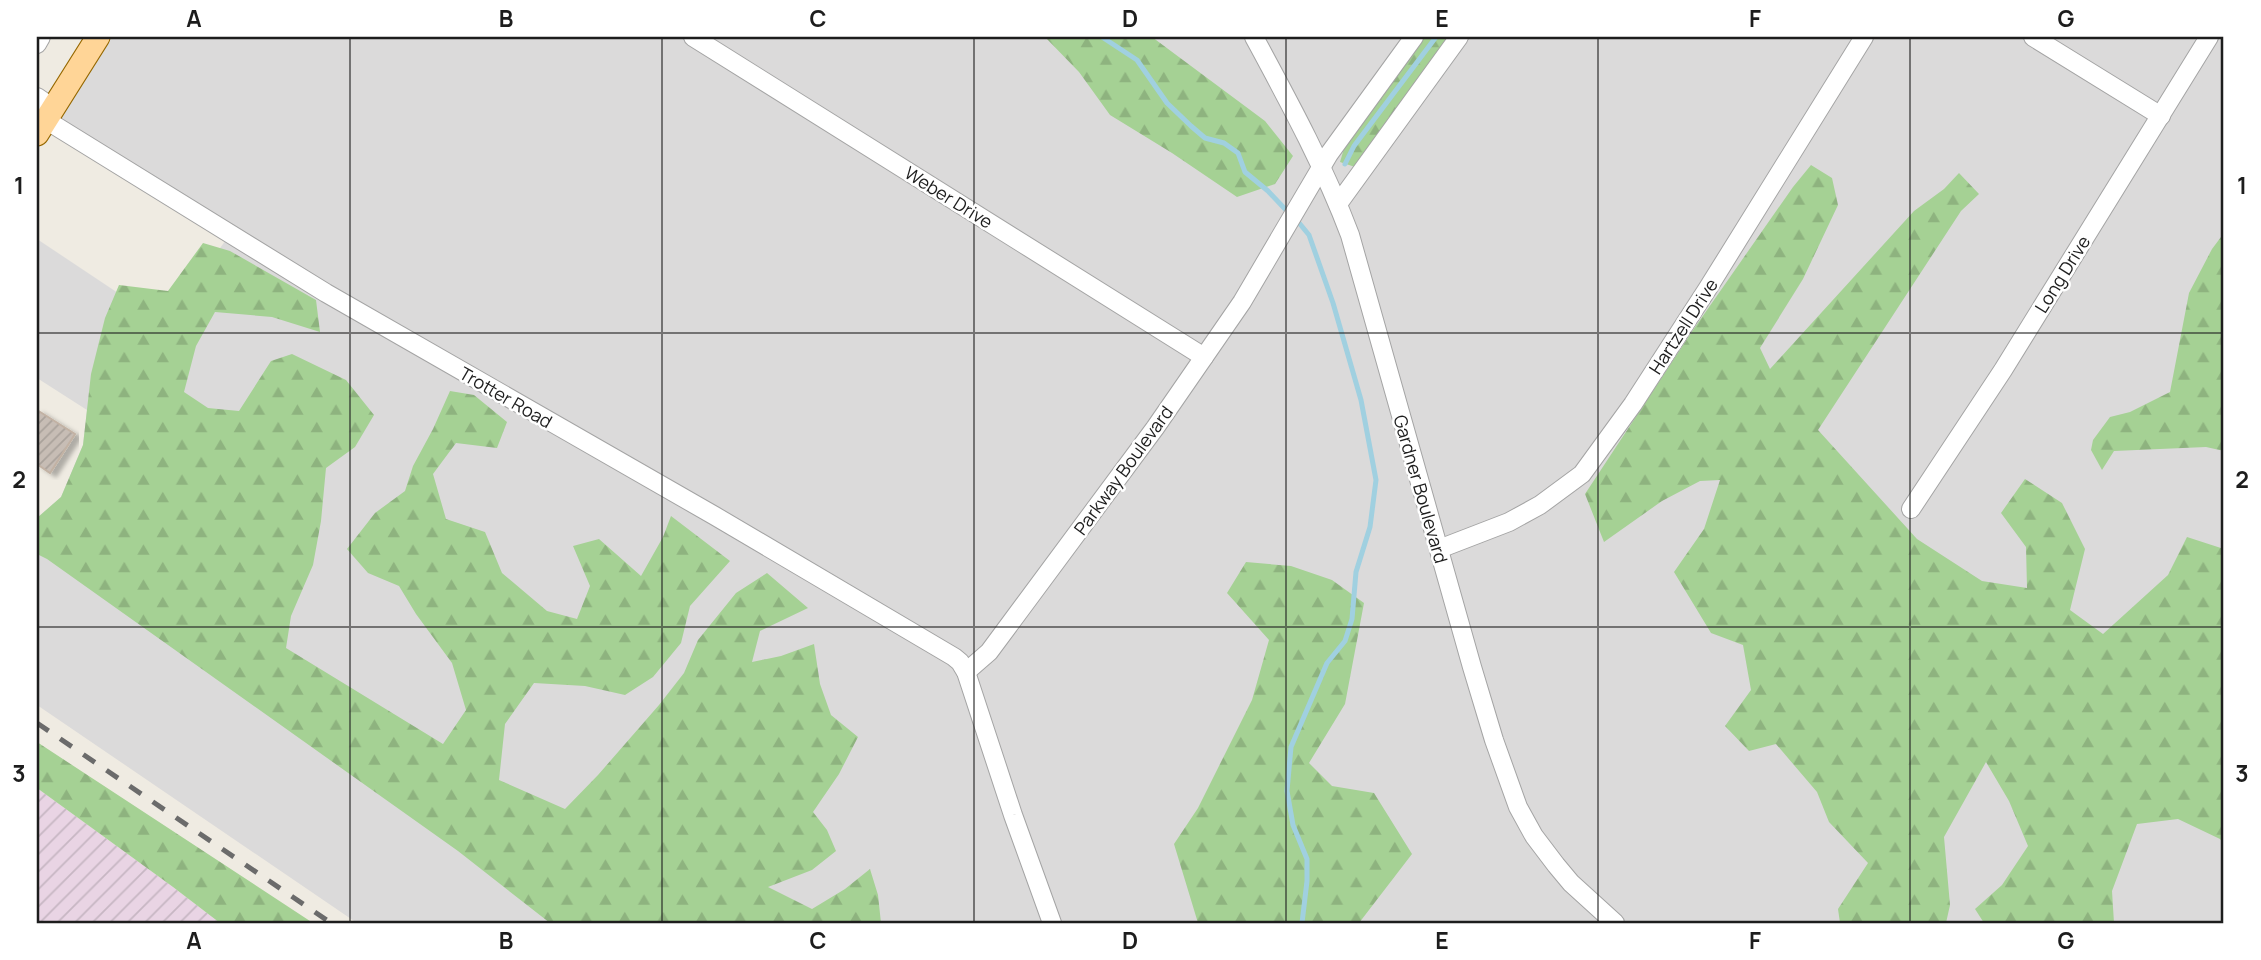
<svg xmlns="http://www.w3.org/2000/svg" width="2261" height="960" viewBox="0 0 2261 960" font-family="Manrope,sans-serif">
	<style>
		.residential { fill: #dbdada }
		.industrial { fill: url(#industrial-furrows) }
		.forest { fill: url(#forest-firs) }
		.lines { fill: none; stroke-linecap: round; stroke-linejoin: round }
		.stream { stroke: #a0d0e0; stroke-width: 5 }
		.building { fill: url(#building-hatch); stroke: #c2b2a4; stroke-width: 2; filter: url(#shadow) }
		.minor-casing { stroke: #a4a4a4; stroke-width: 20 }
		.major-casing { stroke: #966800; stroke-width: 25 }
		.minor { stroke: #fff; stroke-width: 18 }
		.major { stroke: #ffd597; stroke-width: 23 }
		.rail { stroke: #6b6b6b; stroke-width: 5; stroke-dasharray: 14 14; stroke-linecap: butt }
		.grid { fill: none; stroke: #1d1d1d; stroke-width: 2; stroke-opacity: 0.55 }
		.labels { text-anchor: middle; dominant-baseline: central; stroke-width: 5; stroke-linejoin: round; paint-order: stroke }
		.street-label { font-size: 18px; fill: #1d1d1d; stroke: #fff }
		.neatline { fill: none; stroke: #1d1d1d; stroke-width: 2.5 }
		.grid-label { font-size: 23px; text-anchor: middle; font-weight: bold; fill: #1d1d1d }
	</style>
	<defs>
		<pattern id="industrial-furrows" width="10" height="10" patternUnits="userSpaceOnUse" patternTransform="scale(1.75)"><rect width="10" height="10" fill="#e9d4e4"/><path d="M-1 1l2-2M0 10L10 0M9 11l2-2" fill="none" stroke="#c7b6c3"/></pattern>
		<pattern id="forest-firs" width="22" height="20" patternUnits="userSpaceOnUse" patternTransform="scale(1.75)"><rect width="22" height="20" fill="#a5d194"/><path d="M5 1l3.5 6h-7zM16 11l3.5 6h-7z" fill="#8eb37f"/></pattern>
		<pattern id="building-hatch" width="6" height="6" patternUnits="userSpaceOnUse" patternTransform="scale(1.75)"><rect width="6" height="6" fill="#c7bdb5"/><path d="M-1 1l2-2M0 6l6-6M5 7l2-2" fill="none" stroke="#aaa29b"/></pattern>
		<filter id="shadow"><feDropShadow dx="6" dy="3.5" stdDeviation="2" flood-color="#0004"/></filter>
	</defs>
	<rect width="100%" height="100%" fill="#efebe2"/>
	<polygon class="residential" points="98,37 2224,37 2224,923 357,923 37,705 37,518 61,497 83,445 87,410 37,378 37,239 166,325 230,234 46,120"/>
	<polygon class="industrial" points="37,788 173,887 220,923 37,923"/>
	<g class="forest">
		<polygon points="1045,37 1152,37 1265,121 1293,156 1275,184 1237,197 1172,153 1110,115 1079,72"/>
		<polygon points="1423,37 1452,37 1355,167 1340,162 1345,145"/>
		<polygon points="1811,165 1832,178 1838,205 1803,279 1760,348 1770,369 1914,211 1944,189 1959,173 1979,194 1961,211 1818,430 1917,539 1982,581 2027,588 2026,547 2001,513 2025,479 2062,503 2085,549 2070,610 2103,634 2168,575 2187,537 2224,549 2224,844 2220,839 2178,819 2137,824 2112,891 2114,923 1984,923 1975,909 2002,885 2028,846 2009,801 1986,762 1944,837 1950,905 1946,923 1840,923 1838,909 1868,863 1829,822 1817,792 1776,744 1749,751 1725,726 1751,690 1743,645 1711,633 1674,572 1704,529 1720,480 1700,481 1662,501 1604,542 1585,494 1693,330 1793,187"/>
		<polygon points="2224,233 2224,451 2206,447 2114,451 2102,470 2091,450 2093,440 2110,417 2130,412 2170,392 2189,293 2212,249"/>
		<polygon points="203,243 230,251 316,300 320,332 272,317 215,312 196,346 184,392 208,408 239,411 271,361 292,354 346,380 374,415 355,447 326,468 321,521 313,565 291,616 286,648 443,744 466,710 452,663 416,614 399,586 368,573 347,549 375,513 405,491 413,466 433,429 450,391 474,395 507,422 497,448 456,443 433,474 446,519 485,532 502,573 547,611 577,619 590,586 573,546 599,539 641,576 663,537 671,516 730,561 690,606 681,643 653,677 625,695 585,686 534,683 505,724 499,780 565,809 598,775 659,705 684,673 698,640 736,593 767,573 808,608 760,631 752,662 781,656 814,644 820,684 831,715 858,737 839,774 813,812 827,830 836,851 812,870 768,887 812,909 845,889 870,869 878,895 881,923 550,923 458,851 47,559 37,554 37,518 61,497 83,445 91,374 105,318 119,285 168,291"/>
		<polygon points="1246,562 1291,566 1332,580 1364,603 1345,704 1309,763 1332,786 1374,793 1412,854 1359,923 1198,923 1174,844 1198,808 1252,700 1269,640 1227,593"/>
		<polygon points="37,743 37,742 313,923 220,923 173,887 37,788"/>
	</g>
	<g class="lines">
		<g class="stream">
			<polyline points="1102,37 1137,60 1167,103 1191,126 1205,138 1224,143 1238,153 1245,172 1268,191 1285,209"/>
			<polyline points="1345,164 1354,146 1436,37"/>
			<polyline points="1300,224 1309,235 1333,303 1361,400 1376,480 1370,527 1356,572 1352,619 1345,641 1327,663 1291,747 1287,791 1293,825 1307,859 1307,881 1302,923"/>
		</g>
	</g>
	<polygon class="building" points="37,410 75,434 50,473 37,464"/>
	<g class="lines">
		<defs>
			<g id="minor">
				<polyline points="693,37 1204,357"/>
				<path d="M1254 37C1289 102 1324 166 1350 235L1472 667 1494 740 1518 807 1534 836 1556 865 1571 883 1615 923"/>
				<polyline points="2033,37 2161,116"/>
				<polyline points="37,44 41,37"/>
				<polyline points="37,97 53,108"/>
				<polyline points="46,120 326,293 715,516 954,657 960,662 966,672 1013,815 1052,923"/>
				<polyline points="1338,204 1459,37"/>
				<polyline points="1911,509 2003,370 2209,37"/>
				<polyline points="1439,549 1509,522 1540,505 1582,474 1633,404 1708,288 1864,37"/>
				<polyline points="966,672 989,652 1155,428 1242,302 1329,154 1414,37"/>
			</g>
			<polyline id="major" points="37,134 98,37"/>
		</defs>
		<use href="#minor" class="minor-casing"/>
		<use href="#major" class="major-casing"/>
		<use href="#minor" class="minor"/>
		<use href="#major" class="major"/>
		<polyline class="rail" points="37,723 331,923"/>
	</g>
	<path class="grid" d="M350 37V923M662 37V923M974 37V923M1286 37V923M1598 37V923M1910 37V923M37 333H2224M37 627H2224"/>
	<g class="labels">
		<g class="street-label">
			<text transform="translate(949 197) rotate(32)">Weber Drive</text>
			<text transform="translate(2062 274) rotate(-58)">Long Drive</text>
			<text transform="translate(1683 326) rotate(-57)">Hartzell Drive</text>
			<text transform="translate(506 397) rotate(30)">Trotter Road</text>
			<text transform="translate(1123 470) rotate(-54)">Parkway Boulevard</text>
			<text transform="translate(1421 489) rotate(74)">Gardner Boulevard</text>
		</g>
	</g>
	<rect width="2261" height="960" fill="none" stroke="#ffffff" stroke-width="77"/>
	<rect x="38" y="38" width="2184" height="884" class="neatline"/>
	<g class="grid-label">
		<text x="194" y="27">A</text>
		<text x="506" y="27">B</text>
		<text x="818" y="27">C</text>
		<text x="1130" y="27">D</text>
		<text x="1442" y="27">E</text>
		<text x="1755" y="27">F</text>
		<text x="2066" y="27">G</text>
		<text x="19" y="194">1</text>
		<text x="2242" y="194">1</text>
		<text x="19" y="488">2</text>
		<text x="2242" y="488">2</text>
		<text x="19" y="782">3</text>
		<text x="2242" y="782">3</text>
		<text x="194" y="949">A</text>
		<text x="506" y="949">B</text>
		<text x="818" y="949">C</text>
		<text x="1130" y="949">D</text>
		<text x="1442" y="949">E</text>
		<text x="1755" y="949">F</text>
		<text x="2066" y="949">G</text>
	</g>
</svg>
